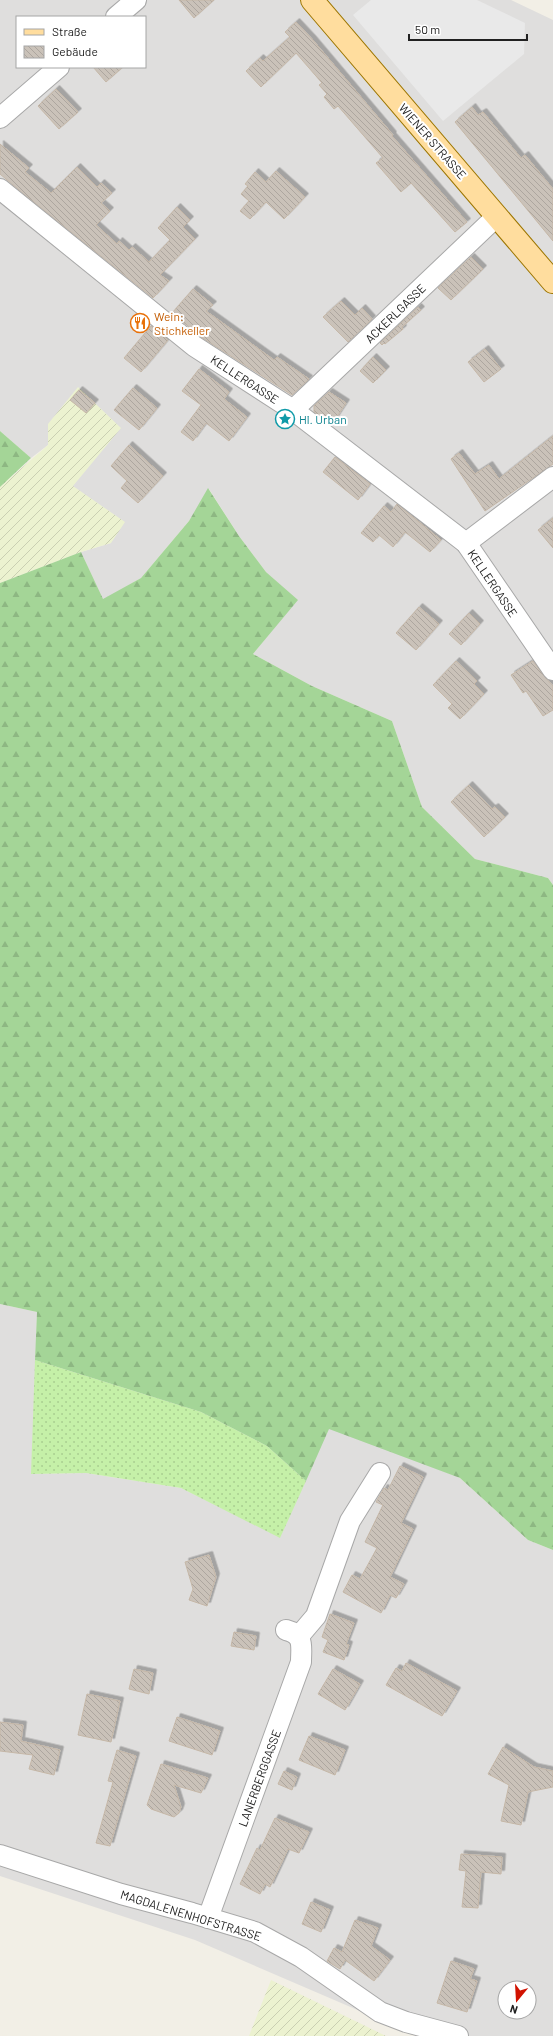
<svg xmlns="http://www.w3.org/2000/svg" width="553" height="2036" viewBox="0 0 553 2036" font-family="Barlow,sans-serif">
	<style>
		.residential { fill: #dfdedd; fill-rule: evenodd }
		.farmland { fill: url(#farmland-furrows) }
		.grass { fill: url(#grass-dots) }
		.forest { fill: url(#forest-firs) }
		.parking { fill: #e9e9e9 }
		.building { fill: url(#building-back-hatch); stroke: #c5b7a7; filter: url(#shadow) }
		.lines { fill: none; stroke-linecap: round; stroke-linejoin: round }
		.minor-casing { stroke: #a8a8a8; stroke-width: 22 }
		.major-casing { stroke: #9d7600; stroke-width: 24 }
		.minor { stroke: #fff; stroke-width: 20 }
		.major { stroke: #ffdd9e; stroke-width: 22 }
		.labels { text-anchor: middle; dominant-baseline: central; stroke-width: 4; stroke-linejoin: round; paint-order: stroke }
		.street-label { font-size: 12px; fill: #212121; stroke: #fff }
		.food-label { font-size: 12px; fill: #c56008; stroke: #fff; text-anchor: start }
		.culture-label { font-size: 12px; fill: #0d838f; stroke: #fff; text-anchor: start }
	</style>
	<defs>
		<pattern id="farmland-furrows" width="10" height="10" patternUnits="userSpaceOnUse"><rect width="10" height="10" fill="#ecf2d0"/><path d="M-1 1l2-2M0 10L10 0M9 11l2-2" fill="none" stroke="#cacfb2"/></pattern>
		<pattern id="grass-dots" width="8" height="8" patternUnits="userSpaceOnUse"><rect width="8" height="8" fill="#c5f0a8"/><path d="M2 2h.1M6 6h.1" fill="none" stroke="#a9ce90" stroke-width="1.8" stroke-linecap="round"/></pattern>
		<pattern id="forest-firs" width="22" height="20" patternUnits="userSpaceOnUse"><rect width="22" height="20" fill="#a4d597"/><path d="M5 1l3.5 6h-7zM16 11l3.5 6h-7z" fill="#8db782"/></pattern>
		<pattern id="building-back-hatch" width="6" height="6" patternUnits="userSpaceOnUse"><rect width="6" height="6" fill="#cac2b9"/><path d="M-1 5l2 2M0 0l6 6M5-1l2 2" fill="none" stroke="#ada69f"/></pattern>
		<filter id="shadow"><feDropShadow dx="3.5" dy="-3.5" stdDeviation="0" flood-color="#0004"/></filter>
	</defs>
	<rect width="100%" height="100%" fill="#f2efe6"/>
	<g class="residential">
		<path d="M0 0H511L553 20V885L548 878 475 859 422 807 392 721 312 686 253 654 297 600 266 572 239 536 209 489 189 521 141 578 103 600 81 552 111 543 73 486 48 424V445L31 458 0 431ZM17 17H145V67H17Z"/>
		<path d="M0 1304 37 1312 32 1474 86 1473 181 1488 280 1537 330 1425 460 1478 528 1540 553 1550V2036H418L195 1940 0 1876ZM505 1988H529V2012H505Z"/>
	</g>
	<g class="farmland">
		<polygon points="78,387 121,428 73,486 125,522 111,543 81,552 0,583 0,487 48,445 48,424"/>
		<polygon points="271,1980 386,2036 249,2036"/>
	</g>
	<polygon class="grass" points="35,1360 201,1412 267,1446 306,1481 280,1538 181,1488 86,1473 31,1474"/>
	<g class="forest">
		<polygon points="0,431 31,458 0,487"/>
		<polygon points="208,488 239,536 266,572 298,600 253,654 312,686 392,721 422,807 475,859 548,878 553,885 553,1550 528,1540 460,1478 329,1429 306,1481 267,1446 201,1412 35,1360 37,1312 0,1304 0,583 81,552 103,599 141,578 189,521"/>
	</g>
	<polygon class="parking" points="371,0 477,0 525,23 524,54 443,121 353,15"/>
	<g class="building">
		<polygon points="179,0 214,0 194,18"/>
		<polygon points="296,22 312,39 393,135 392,136 467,222 455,232 411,183 401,192 376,163 383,158 338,106 334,109 324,97 327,94 319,85 322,83 296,53 261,87 246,71 260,58 263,61 290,37 285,32"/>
		<polygon points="93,67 123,67 106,82"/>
		<polygon points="56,89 78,112 59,129 38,106"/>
		<polygon points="472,107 478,115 483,112 521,158 525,155 553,189 553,241 455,122"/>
		<polygon points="0,144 29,168 25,172 51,193 77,167 97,187 101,183 112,193 101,203 110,211 96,225 117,244 119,241 129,250 132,247 149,262 170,240 158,228 177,207 190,220 183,227 195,239 160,275 169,281 153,298 25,195 0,174"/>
		<polygon points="276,171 305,197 284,219 266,202 250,219 240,211 249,201 241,194 248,186 245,184 255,172 266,182"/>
		<polygon points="471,257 483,269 451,300 438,288"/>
		<polygon points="193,289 213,305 206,311 274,360 277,357 309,379 292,395 201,337 172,313"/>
		<polygon points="341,301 355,315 362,308 372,319 348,342 323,317"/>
		<polygon points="418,307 421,310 402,327 403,329 385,344 384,343 382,345 380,343"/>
		<polygon points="151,326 168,340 141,372 124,358"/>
		<polygon points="485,349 501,369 484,382 468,362"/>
		<polygon points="373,357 386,370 373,383 360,371"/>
		<polygon points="199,369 229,392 224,399 247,417 229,441 206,423 193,441 181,432 201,405 182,391"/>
		<polygon points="133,388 157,408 139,430 114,410"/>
		<polygon points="79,390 95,403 86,413 70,400"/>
		<polygon points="329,392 346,403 332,424 314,412 314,406"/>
		<polygon points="553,436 553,464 485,511 451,459 459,453 475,474 489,465 499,479"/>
		<polygon points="129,445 163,476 138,503 121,488 127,481 111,466"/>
		<polygon points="335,457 370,484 358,500 323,472"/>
		<polygon points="397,504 441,540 430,552 405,532 393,547 379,535 373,542 361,533 384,506 391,512"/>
		<polygon points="553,518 553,548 538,530"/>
		<polygon points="419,607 439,624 416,650 396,633"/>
		<polygon points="469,613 480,624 461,645 449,634"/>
		<polygon points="456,661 477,681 474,684 484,694 460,719 448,708 452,704 433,685"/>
		<polygon points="533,661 544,676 553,686 553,710 543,716 526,691 523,693 511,675"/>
		<polygon points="469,785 492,809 495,807 505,817 484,837 451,802"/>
		<polygon points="400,1466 423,1477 401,1523 413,1529 390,1577 404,1584 396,1598 390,1595 381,1613 343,1592 352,1575 360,1579 377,1548 365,1542 383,1505 376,1502 384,1488 388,1490"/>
		<polygon points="209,1555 216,1577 207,1606 189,1600 193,1589 185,1562"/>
		<polygon points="330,1614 354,1623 346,1644 349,1645 344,1660 323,1652 328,1640 322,1637"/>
		<polygon points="234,1632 256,1636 254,1650 231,1646"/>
		<polygon points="406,1663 457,1691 442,1716 386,1685 396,1668 402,1671"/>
		<polygon points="134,1669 153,1673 149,1694 129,1689"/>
		<polygon points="333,1669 360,1684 345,1710 318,1694"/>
		<polygon points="87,1694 120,1701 111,1742 78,1735"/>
		<polygon points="177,1717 220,1731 212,1755 169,1741"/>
		<polygon points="0,1722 23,1725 21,1741 60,1750 54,1775 29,1769 33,1755 0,1751"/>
		<polygon points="309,1736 345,1750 335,1775 299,1760"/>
		<polygon points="503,1747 534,1767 553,1771 553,1787 528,1792 521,1825 501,1821 509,1785 488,1774"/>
		<polygon points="117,1750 136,1756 110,1846 96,1843 113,1782 108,1781"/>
		<polygon points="161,1764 208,1778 201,1793 174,1785 181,1807 179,1813 174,1817 151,1809 147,1805"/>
		<polygon points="284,1771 297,1777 292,1790 278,1784"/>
		<polygon points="275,1818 309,1832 299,1853 288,1849 270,1887 265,1884 260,1894 240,1884 257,1848 260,1850"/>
		<polygon points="461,1854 502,1857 501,1874 481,1872 478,1908 462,1907 466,1871 459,1870"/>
		<polygon points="311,1902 330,1910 321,1932 302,1924"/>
		<polygon points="355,1920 378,1928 371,1946 390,1960 374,1981 345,1960 340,1969 327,1961 334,1948 342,1952"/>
		<polygon points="451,1961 474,1969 470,1979 477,1981 467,2012 437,2003"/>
	</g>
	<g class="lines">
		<defs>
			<g id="minor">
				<polyline points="116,17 136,0"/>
				<polyline points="0,118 59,67"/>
				<polyline points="0,189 194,346 293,410 466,543 553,670"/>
				<polyline points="293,410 497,216"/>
				<polyline points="466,543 553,477"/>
				<polyline points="299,1636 316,1616 350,1521 380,1473"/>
				<polyline points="0,1855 121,1894 192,1913 255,1932 301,1957 380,2012 406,2022 458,2036"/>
				<path d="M208 1918 301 1662C301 1646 305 1635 286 1630"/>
			</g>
			<polyline id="major" points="312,0 553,282"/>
		</defs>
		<use href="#minor" class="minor-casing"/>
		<use href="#major" class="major-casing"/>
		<use href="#minor" class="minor"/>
		<use href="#major" class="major"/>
	</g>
	<defs>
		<symbol id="restaurant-ring" viewBox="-11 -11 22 22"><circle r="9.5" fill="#fff" stroke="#e8710a" stroke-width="1.5"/><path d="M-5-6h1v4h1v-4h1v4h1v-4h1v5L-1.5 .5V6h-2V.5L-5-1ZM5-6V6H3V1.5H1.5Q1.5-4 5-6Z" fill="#e8710a"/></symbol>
		<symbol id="sight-ring" viewBox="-11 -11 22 22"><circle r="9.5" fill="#fff" stroke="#0f9aa8" stroke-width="1.5"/><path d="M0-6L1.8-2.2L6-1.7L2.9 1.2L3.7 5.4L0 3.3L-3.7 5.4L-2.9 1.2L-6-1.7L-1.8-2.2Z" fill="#0f9aa8"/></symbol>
	</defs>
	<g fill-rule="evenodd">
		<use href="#restaurant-ring" x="129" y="312" width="22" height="22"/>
		<use href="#sight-ring" x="274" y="408" width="22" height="22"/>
	</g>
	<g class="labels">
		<g class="street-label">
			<text transform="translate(433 141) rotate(49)">WIENER STRASSE</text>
			<text transform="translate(395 313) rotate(-44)">ACKERLGASSE</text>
			<text transform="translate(245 379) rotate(33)">KELLERGASSE</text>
			<text transform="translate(493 583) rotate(56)">KELLERGASSE</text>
			<text transform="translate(259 1778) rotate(-70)">LANERBERGGASSE</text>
			<text transform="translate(191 1915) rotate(17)">MAGDALENENHOFSTRASSE</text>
		</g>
		<g class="food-label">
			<text x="154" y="316">Wein:<tspan x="154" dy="14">Stichkeller</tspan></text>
		</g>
		<g class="culture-label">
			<text x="299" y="419">Hl. Urban</text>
		</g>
	</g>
	<rect x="16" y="16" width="130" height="52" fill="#ffffff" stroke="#a6a6a6"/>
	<rect x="24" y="29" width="20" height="6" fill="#ffdd9e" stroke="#a6a6a6"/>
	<text x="52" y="36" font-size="12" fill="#212121">Straße</text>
	<rect x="24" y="46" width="20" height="12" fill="url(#building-back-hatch)" stroke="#a6a6a6"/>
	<text x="52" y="56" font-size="12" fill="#212121">Gebäude</text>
	<g transform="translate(517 2000) rotate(198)"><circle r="19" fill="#ffffff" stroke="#a6a6a6"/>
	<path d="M0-3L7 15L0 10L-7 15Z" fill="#d11200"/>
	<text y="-6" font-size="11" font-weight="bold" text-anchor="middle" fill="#212121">N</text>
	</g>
	<path d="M409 34v6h118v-6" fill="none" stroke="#212121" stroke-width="2"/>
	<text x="415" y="34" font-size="12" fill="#212121" stroke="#ffffff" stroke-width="3" paint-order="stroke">50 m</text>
</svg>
